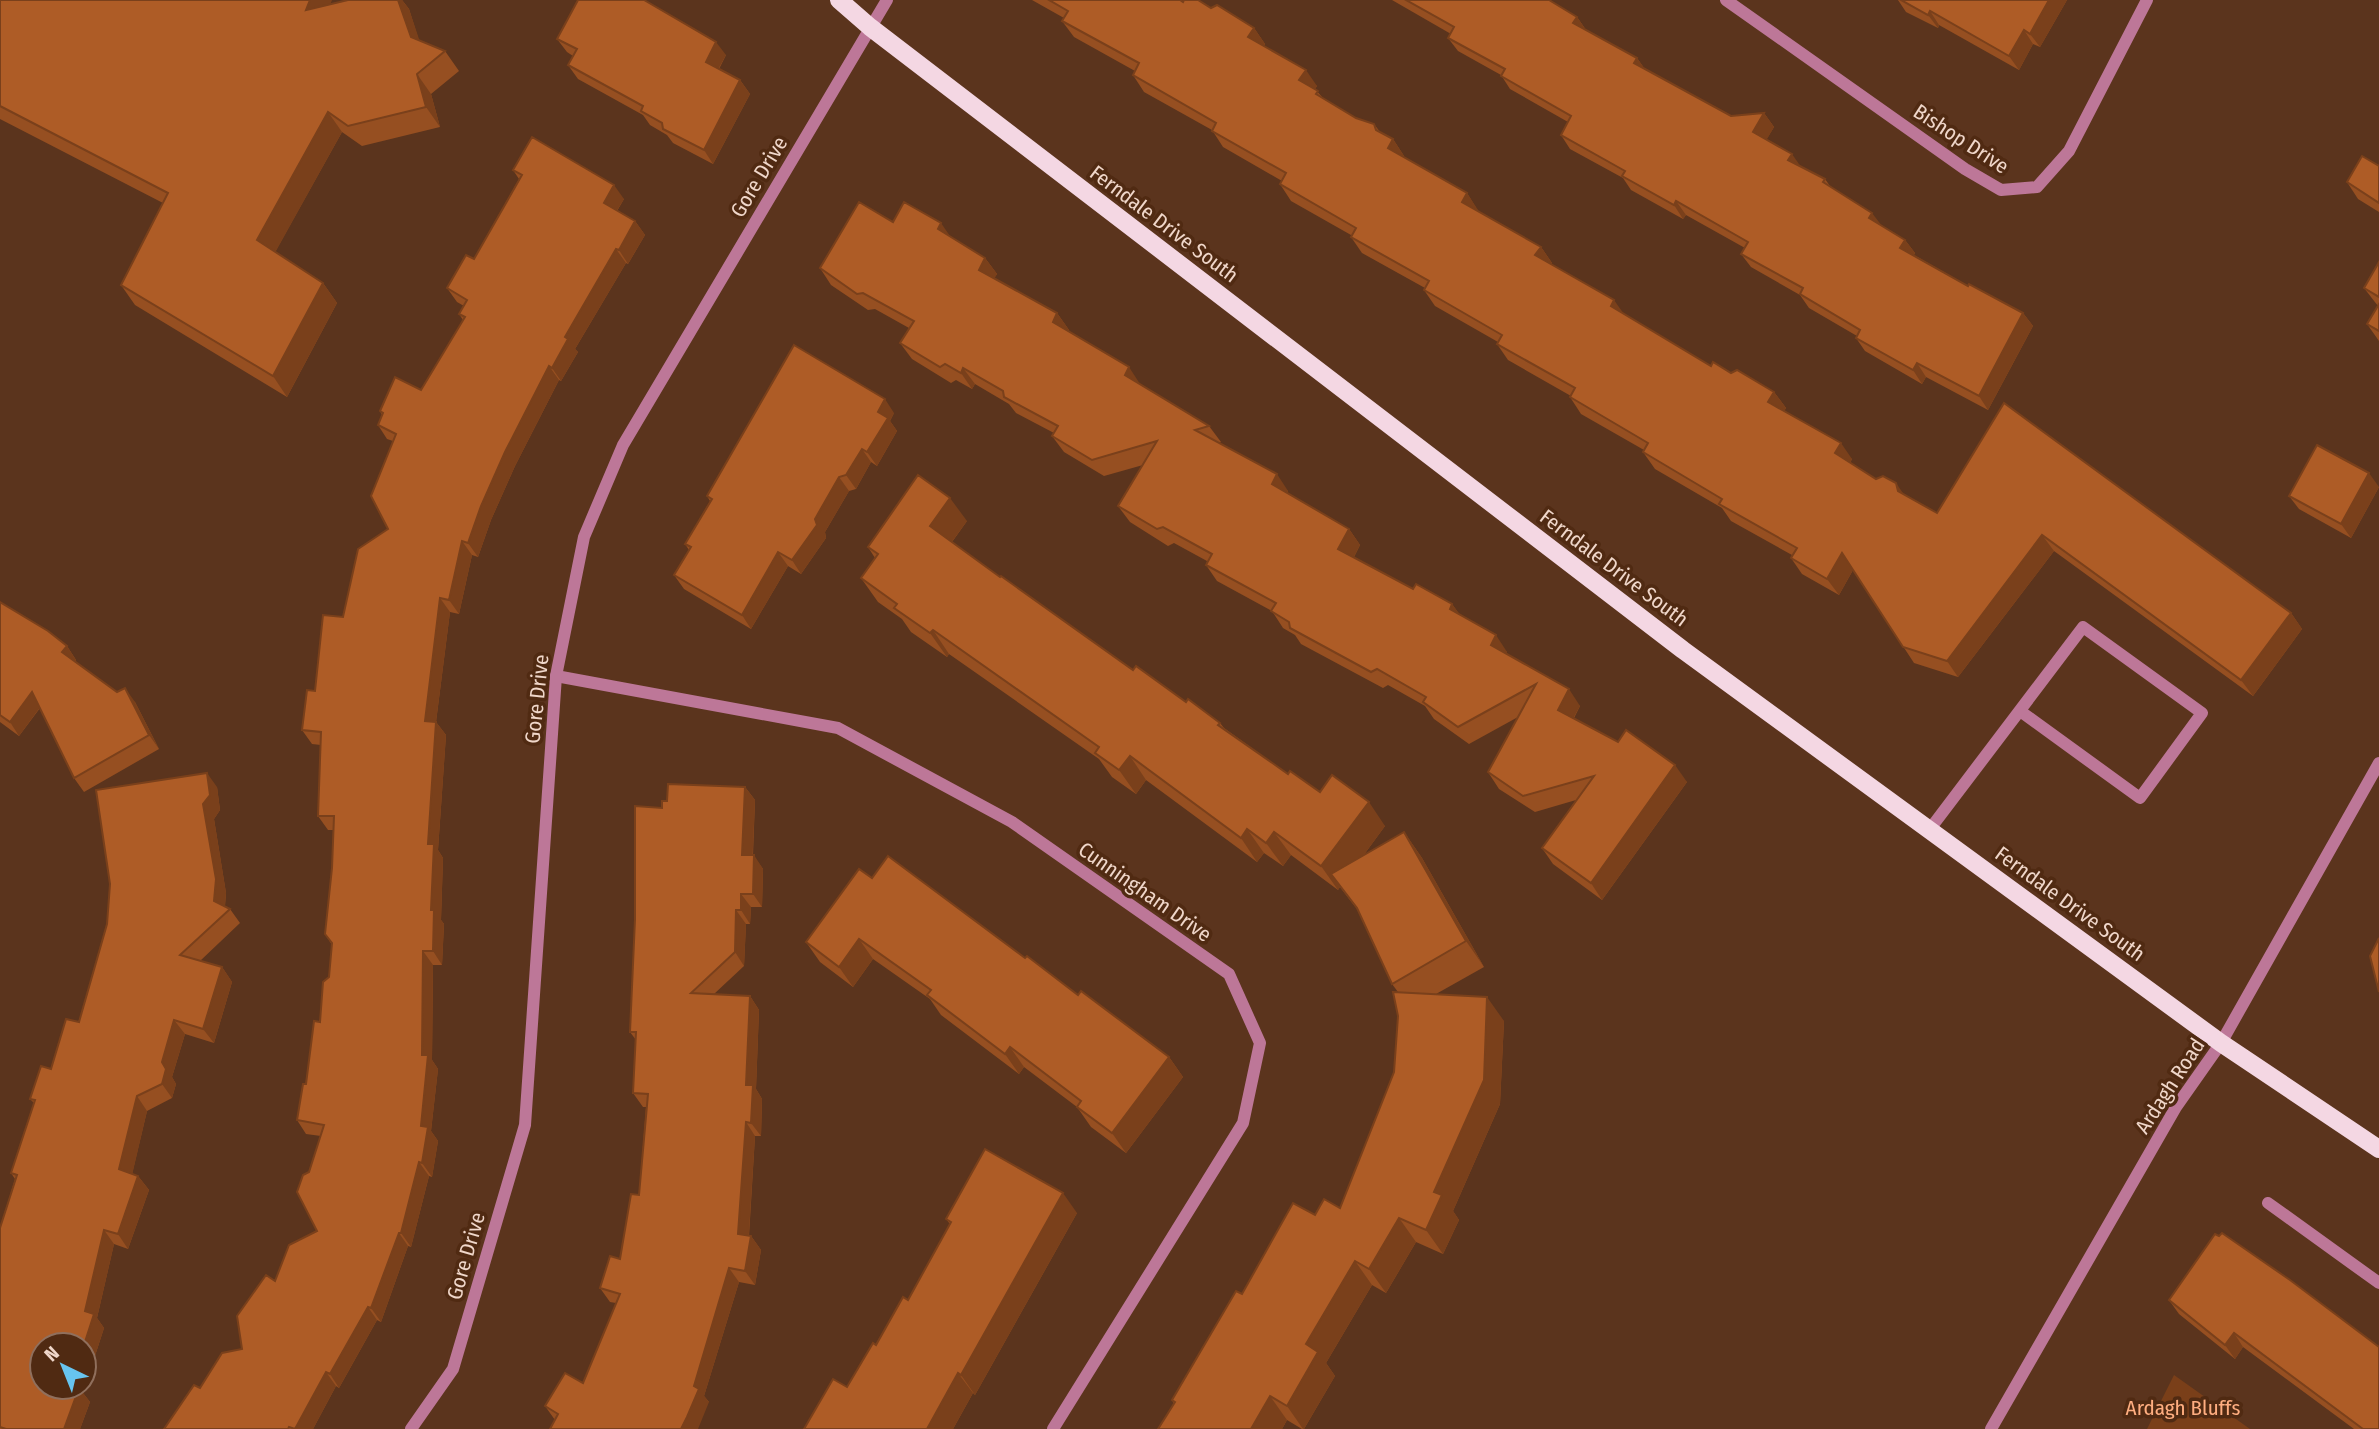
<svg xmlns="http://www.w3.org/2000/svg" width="2379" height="1429" viewBox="0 0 2379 1429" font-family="'Fira Sans Condensed',sans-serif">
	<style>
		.green { fill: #7a3f19 }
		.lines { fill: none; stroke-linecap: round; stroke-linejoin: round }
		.minor { stroke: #bd7798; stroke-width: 12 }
		.major { stroke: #f4d7e3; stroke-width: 18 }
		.wall { fill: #964f21 }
		.shaded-wall { fill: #7a401b }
		.building { fill: #ae5c26; stroke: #7a401b; stroke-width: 2 }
		.labels { text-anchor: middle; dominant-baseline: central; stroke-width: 7; stroke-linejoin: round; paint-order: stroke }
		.street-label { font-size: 21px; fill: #f0d7ca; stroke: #502a12 }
		.park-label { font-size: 21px; fill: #ffae80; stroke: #502a12 }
	</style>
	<rect width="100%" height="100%" fill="#5b341d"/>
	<polygon class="green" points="2174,1375 2250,1429 2147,1429"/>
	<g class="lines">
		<g class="minor">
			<polyline points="1726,0 1965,169 2001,190 2037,187 2069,151 2147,0"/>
			<polyline points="556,676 838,728 1012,822 1229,974 1260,1043 1243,1123 1053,1429"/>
			<polyline points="1930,829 2083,627 2202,713 2140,798 2020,711"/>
			<polyline points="2268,1203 2379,1283"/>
			<polyline points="411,1429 453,1369 525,1125 556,676 584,537 623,445 887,0"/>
			<polyline points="1991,1429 2176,1107 2221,1043 2379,763"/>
		</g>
		<polyline class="major" points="839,0 870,27 1683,650 2221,1043 2379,1149"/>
	</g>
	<g class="wall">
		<polygon points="0,0 330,4 348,0 402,0 409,9 419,41 445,51 459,71 431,94 440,127 362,146 342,132 275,252 323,283 337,303 287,397 135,305 121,285 163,203 0,119"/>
		<polygon points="1032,0 1180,0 1211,8 1254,28 1265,44 1264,46 1317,86 1315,89 1323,98 1356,118 1374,124 1380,132 1393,139 1404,156 1403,157 1467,193 1478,211 1541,247 1552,263 1551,264 1624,314 1711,366 1731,373 1774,392 1786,408 1784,411 1852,459 1850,463 1876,479 1937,513 2004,403 2291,613 2302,629 2253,696 2054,551 1958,677 1914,663 1853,570 1839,595 1802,574 1791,558 1792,555 1731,521 1722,508 1655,469 1643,452 1644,450 1581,414 1570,397 1571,396 1508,360 1497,344 1498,342 1435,306 1424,290 1425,288 1362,253 1351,237 1351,235 1291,201 1280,184 1282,181 1223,147 1212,130 1144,92 1133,75 1135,71 1074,37 1062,21 1064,18"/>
		<polygon points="1392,0 1549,0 1577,17 1586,30 1637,58 1644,68 1731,116 1764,113 1774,127 1766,140 1801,167 1825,179 1830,186 1881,225 1905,240 1915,253 1914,255 1968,286 2023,313 2033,326 1988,410 1926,377 1922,384 1865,351 1856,338 1857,336 1809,308 1800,295 1751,267 1741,254 1745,248 1686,215 1683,219 1631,190 1623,178 1570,149 1561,135 1568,122 1510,89 1501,75 1458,51 1448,38 1451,34"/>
		<polygon points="1898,0 2067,0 2040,47 2033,44 2019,70 1939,25 1938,28 1906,12"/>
		<polygon points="557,39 726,55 719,69 740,80 750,94 713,164 673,143 667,135 650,125 643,115 578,79 568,65 573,56 567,52"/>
		<polygon points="2379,166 2379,212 2358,199 2347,182"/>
		<polygon points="513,170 624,199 617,211 635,221 645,235 628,264 626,263 575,349 578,352 561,381 559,380 515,466 491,520 478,557 472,555 459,614 450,612 436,722 446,735 438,850 443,858 441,920 444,924 442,965 433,965 432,1060 438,1069 431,1131 438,1141 432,1177 429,1176 411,1247 408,1246 381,1322 377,1320 339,1388 336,1386 313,1429 164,1429 200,1388 242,1349 275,1281 317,1231 309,1172 321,1136 306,1134 297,1120 306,1084 329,977 332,945 325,934 332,868 334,830 328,830 318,816 321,745 312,744 302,730 315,691 343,617 388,529 393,441 387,439 378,425 382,415 380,411 421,390 463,320 459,314 464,306 457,302 447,288 474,259 519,179"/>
		<polygon points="893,222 951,237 985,258 997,274 994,278 1057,313 1069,330 1068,331 1140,384 1209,426 1221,442 1219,443 1288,491 1287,493 1349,529 1360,545 1354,557 1413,589 1452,604 1459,614 1507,652 1506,653 1580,706 1574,718 1687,782 1602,900 1553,864 1542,848 1576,800 1535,812 1499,789 1488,772 1518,717 1469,744 1434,719 1425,706 1388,685 1383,688 1301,644 1295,635 1283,628 1272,611 1217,581 1206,565 1207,561 1174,543 1168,546 1130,522 1118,506 1143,465 1104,476 1064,452 1052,436 1054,433 1016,413 1009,404 975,384 972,389 956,380 951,383 912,359 900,343 909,328 875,309 868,310 831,285 820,268"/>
		<polygon points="2379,262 2379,341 2367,324 2378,306 2364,288"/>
		<polygon points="894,413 890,421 897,431 877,466 871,462 856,489 849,491 825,532 826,538 801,574 788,566 751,629 684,589 674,575 689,550 685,544 710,501 707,496"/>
		<polygon points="2379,487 2351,538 2299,509 2289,496"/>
		<polygon points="967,521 952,542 1000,577 1133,670 1220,723 1224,728 1288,774 1385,826 1363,856 1404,832 1422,858 1484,967 1436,994 1504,1021 1500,1104 1453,1211 1459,1220 1443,1254 1416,1242 1386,1293 1372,1285 1326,1363 1335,1376 1304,1429 1302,1429 1287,1420 1282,1429 1158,1429 1174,1404 1172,1400 1242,1294 1315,1215 1340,1208 1394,1072 1398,1016 1398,992 1392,984 1360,913 1340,887 1338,890 1291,855 1283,866 1264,853 1257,862 1146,780 1136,794 1112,777 1099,759 949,654 947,657 911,632 902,619 878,602 861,578 875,558 868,547"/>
		<polygon points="0,602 67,646 76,660 75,662 117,692 135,702 159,749 84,792 74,778 40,708 19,736 0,722"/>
		<polygon points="217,787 220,810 214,819 226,893 225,906 230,909 240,923 200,961 222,967 232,982 214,1043 185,1034 172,1077 176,1084 172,1098 147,1111 132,1174 138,1176 149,1190 128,1249 114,1244 97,1318 104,1328 83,1393 90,1402 80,1429 0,1429 0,1228 15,1179 11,1173 34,1103 30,1099 51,1069 79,1022 107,924 110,884"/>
		<polygon points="745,787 755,800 753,855 763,869 762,907 751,907 750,924 746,924 744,966 714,994 750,996 759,1010 756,1089 762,1099 761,1136 755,1136 749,1236 751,1236 761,1250 755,1285 739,1282 704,1396 709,1402 555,1420 545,1406 583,1383 616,1303 610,1302 600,1288 620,1259 639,1195 646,1107 643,1107 633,1093 636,1040 630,1032 662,808 667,801"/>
		<polygon points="872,878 1025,958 1169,1057 1183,1077 1126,1153 1091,1127 1077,1107 1024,1067 1019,1074 941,1015 930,999 873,959 853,987 820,962 806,942"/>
		<polygon points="1077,1213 975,1395 973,1393 953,1429 804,1429 847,1387 908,1300 950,1224 946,1219"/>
		<polygon points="2169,1300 2379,1347 2379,1429 2354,1429 2243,1347 2235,1359 2179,1314"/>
	</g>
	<g class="shaded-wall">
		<polygon points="310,0 332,0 320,30 306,10"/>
		<polygon points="398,0 402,0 409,9 425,57 411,37"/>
		<polygon points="2049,0 2067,0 2040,47 2030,34"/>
		<polygon points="1930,11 1939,25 1938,28 1928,15"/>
		<polygon points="1577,17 1586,30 1573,23"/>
		<polygon points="1254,28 1265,44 1260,53 1248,37"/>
		<polygon points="2024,30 2033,44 2019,70 2009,56"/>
		<polygon points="716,42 726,55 715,75 706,62"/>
		<polygon points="1637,58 1647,72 1634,63"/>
		<polygon points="1306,70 1317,86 1311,96 1299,80"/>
		<polygon points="417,74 431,94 440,127 426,107"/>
		<polygon points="740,80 750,94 713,164 704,150"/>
		<polygon points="328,112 342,132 271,260 257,240"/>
		<polygon points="1764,113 1774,127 1763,146 1753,132"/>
		<polygon points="1393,139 1404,156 1399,165 1388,148"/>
		<polygon points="1792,154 1801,167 1788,160"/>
		<polygon points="614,185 624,199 613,217 604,203"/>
		<polygon points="1467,193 1478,210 1473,218 1462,202"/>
		<polygon points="1676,201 1686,215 1683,219 1674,205"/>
		<polygon points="1872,213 1882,226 1869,218"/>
		<polygon points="635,221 645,235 628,264 619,250"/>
		<polygon points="941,223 952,239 938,229"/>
		<polygon points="1905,240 1915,253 1910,261 1900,248"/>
		<polygon points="1541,247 1552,263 1547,272 1535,255"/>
		<polygon points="616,249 626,263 575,349 578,352 561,381 552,368 565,337"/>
		<polygon points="985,258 997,274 990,286 979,270"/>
		<polygon points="323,283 337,303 287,397 273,376"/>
		<polygon points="1614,300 1626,317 1611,306"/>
		<polygon points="1057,313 1069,330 1064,338 1053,322"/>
		<polygon points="2023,313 2033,326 1988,410 1979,396"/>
		<polygon points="1917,363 1926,377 1922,384 1913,370"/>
		<polygon points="549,366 559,380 515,466 491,520 478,557 468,543 481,506 505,452"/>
		<polygon points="1129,367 1140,384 1125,375"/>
		<polygon points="963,368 975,384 972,389 961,373"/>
		<polygon points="1774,392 1786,408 1780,419 1768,402"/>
		<polygon points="885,399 894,413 890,421 897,431 877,466 867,452 878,412"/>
		<polygon points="1841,443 1852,459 1846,470 1835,453"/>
		<polygon points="862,449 871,462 856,489 846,475"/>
		<polygon points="2369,473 2379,487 2351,538 2341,524"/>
		<polygon points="1277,474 1288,491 1283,501 1272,484"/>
		<polygon points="839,477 849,491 825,532 826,538 801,574 792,560"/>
		<polygon points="1896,483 1907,499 1898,491"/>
		<polygon points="950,498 967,521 946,550 930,526"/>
		<polygon points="1349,529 1360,545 1350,565 1338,549"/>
		<polygon points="2042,535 2054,551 1958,677 1947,661"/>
		<polygon points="462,541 472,555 459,614 449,600"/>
		<polygon points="778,552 788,566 751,629 742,615"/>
		<polygon points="1842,553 1853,570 1839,595 1827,579"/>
		<polygon points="440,598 450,612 436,722 446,735 438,850 443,858 441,920 444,924 442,965 433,951 428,844 425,721"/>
		<polygon points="1452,604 1464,620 1450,609"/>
		<polygon points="2291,613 2302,629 2253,696 2241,680"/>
		<polygon points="933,630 949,654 947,657 930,633"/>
		<polygon points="1496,635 1507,652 1502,661 1491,645"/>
		<polygon points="67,646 76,660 72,666 62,652"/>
		<polygon points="125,688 135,702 159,749 149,735"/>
		<polygon points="1569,689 1580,706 1569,726 1558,710"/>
		<polygon points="32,692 41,706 19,736 10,722"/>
		<polygon points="1130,756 1146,780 1136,794 1119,770"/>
		<polygon points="1675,765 1687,782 1602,900 1591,883"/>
		<polygon points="207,773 217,787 220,810 214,819 226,893 224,916 214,901 203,804"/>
		<polygon points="745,787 755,800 752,869 742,855"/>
		<polygon points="1369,802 1385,826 1341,886 1331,874 1340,887 1338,890 1321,866"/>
		<polygon points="1247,829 1264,853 1257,862 1241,838"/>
		<polygon points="1274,832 1291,855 1283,866 1266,843"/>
		<polygon points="1404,832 1422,858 1484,967 1466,941"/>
		<polygon points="754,855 763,869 762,907 753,894"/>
		<polygon points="741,894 751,907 750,924 741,910"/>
		<polygon points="736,910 746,924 744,966 735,952"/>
		<polygon points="859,939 873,959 853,987 839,967"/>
		<polygon points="423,951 433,965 432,1060 438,1069 431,1131 438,1141 432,1177 422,1163 421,1126"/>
		<polygon points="222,967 232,982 214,1043 203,1029"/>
		<polygon points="750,996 759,1010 756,1089 762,1099 761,1136 751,1123 746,1085"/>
		<polygon points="1487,997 1504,1021 1500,1104 1453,1211 1459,1220 1443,1254 1426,1230 1434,1192"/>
		<polygon points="174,1020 185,1034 172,1077 176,1084 172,1098 162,1084 162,1062"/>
		<polygon points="1010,1047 1024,1067 1019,1074 1005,1054"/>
		<polygon points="1169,1057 1183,1077 1126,1153 1112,1133"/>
		<polygon points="137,1096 147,1111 130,1184 119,1169"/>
		<polygon points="746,1122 755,1136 748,1248 738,1234"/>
		<polygon points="419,1162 429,1176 411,1247 401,1233"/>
		<polygon points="138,1176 149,1190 128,1249 118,1234"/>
		<polygon points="1063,1193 1077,1213 975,1395 961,1375"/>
		<polygon points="1399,1218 1416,1242 1386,1293 1369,1269"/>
		<polygon points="104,1230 114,1244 97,1318 104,1328 83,1393 90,1402 80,1429 64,1429 72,1387 84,1387 85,1311"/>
		<polygon points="399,1233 408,1246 381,1322 371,1308"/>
		<polygon points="751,1236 761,1250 755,1285 745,1271"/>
		<polygon points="1355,1261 1372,1285 1326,1363 1335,1376 1304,1429 1303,1429 1287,1406 1306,1344"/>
		<polygon points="729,1268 739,1282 704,1396 709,1402 698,1429 681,1429"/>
		<polygon points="368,1307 377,1320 339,1388 330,1374"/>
		<polygon points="2234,1333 2243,1347 2235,1359 2225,1345"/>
		<polygon points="326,1372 336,1386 313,1429 295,1429"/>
		<polygon points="958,1373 973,1393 953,1429 927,1429"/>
		<polygon points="1270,1396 1287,1420 1282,1429 1251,1429"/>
	</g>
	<g class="building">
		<polygon points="0,0 310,0 306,10 348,0 398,0 411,37 445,51 417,74 426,107 348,126 328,112 257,240 323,283 273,376 121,285 168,193 0,106"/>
		<polygon points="578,0 644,0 716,42 706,62 740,80 704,150 663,129 662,123 641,111 643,106 568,65 577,49 557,39"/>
		<polygon points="1049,0 1180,0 1183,2 1184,0 1198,0 1211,8 1217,5 1254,28 1248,37 1306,70 1299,80 1318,91 1316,94 1356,118 1374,124 1376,130 1393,139 1388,148 1467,193 1462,202 1541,247 1535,255 1614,300 1611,306 1711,366 1713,362 1731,373 1737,370 1774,392 1768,402 1841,443 1835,453 1876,479 1883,476 1896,483 1898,491 1937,513 2004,403 2291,613 2241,680 2042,535 1947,661 1903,647 1842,553 1827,579 1791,558 1797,548 1719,504 1722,499 1643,452 1648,443 1570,397 1575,388 1497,344 1502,335 1424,290 1429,281 1351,237 1356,228 1280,184 1286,173 1212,131 1216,123 1133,75 1139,63 1062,21 1068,11"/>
		<polygon points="1406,0 1549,0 1577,17 1573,23 1637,58 1634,63 1731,116 1764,113 1753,132 1792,154 1788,160 1825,179 1823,182 1872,213 1869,218 1905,240 1900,248 1968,286 1969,284 2023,313 1979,396 1917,363 1913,370 1856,338 1860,330 1800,294 1803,288 1741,254 1748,242 1676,201 1674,205 1622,176 1625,171 1561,135 1571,116 1501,76 1505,69 1448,38 1454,27"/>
		<polygon points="1901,0 2049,0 2030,34 2024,30 2009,56 1930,11 1928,15"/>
		<polygon points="532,137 614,185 604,203 635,221 619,250 616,249 565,337 568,339 552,368 549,366 505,452 481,506 468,543 462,541 449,600 440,598 425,721 436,722 428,844 434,844 431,910 434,910 433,951 423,951 422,1055 428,1055 421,1126 428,1127 422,1163 419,1162 401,1233 399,1233 371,1308 368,1307 330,1374 326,1372 295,1429 289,1427 288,1429 164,1429 194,1385 200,1388 222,1353 242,1349 237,1316 266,1275 275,1281 289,1245 317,1231 297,1192 303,1175 309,1172 324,1125 297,1120 303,1084 306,1084 314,1021 320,1022 323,982 329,977 332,943 325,934 332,868 334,816 318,816 321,732 302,730 307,690 315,691 323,615 343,617 358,549 388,529 371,496 396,434 378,425 383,413 380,411 395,377 421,390 465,317 459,314 467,300 447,288 466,255 474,259 522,175 513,170"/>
		<polygon points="2362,156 2379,166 2379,203 2347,182"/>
		<polygon points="859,202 893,222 904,202 941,223 938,229 985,258 979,270 1057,313 1053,322 1129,367 1125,375 1209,426 1195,430 1277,474 1272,484 1349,529 1338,549 1413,589 1416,584 1452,604 1450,609 1496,635 1491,645 1569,689 1558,710 1618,742 1626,730 1675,765 1591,883 1542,848 1594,776 1523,796 1488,772 1536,684 1458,727 1423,702 1426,697 1377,669 1371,672 1290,628 1289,622 1271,611 1276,603 1206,565 1212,554 1163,527 1157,529 1118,506 1157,441 1092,460 1052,436 1058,426 1004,397 1003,391 963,368 961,373 945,364 940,367 900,343 914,321 863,293 857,294 820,268"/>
		<polygon points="2379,262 2379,297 2364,288"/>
		<polygon points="2379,304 2379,331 2367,324"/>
		<polygon points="794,345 885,399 878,412 888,418 867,452 862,449 846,475 839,477 815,519 817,525 792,560 778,552 742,615 674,575 691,547 685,544 712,499 707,496"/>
		<polygon points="2317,445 2369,473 2341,524 2289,496"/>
		<polygon points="918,475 950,498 930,526 1000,577 1001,576 1133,670 1136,666 1186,702 1188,699 1220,723 1218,725 1288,774 1290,771 1320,792 1332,775 1369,802 1321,866 1274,832 1266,843 1247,829 1241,838 1130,756 1119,770 1095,753 1099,747 933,630 930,633 894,608 897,604 861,578 878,554 868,547"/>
		<polygon points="0,602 48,631 67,646 62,652 117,692 125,688 149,735 74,778 32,692 10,722 0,715"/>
		<polygon points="207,773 210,795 203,804 216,879 214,901 230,909 180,955 222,967 203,1029 174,1020 162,1062 166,1069 162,1084 137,1096 119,1169 138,1176 118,1234 104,1230 85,1311 94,1314 84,1345 42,1345 42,1387 79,1388 64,1429 6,1429 0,1427 0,1228 17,1175 11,1173 35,1100 30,1099 41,1066 51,1069 66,1019 79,1022 107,924 110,884 96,790"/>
		<polygon points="668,784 745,787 742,855 754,855 753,894 741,894 741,910 736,910 735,952 691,993 750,996 746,1085 753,1085 751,1123 746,1122 738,1234 751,1236 745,1271 729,1268 694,1386 699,1389 687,1417 681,1429 550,1429 558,1414 545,1406 565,1373 583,1383 620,1294 600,1288 610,1256 620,1259 631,1194 639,1195 648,1094 633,1093 636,1032 630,1032 635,919 635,806 662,808 662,801 667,801"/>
		<polygon points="1404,832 1466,941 1392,984 1357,908 1331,874"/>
		<polygon points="888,856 1025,958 1027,956 1078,995 1081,991 1169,1057 1112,1133 1077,1107 1081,1101 1010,1047 1005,1054 927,995 931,990 859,939 839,967 806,942 859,869 872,878"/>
		<polygon points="2379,938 2379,992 2370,956"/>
		<polygon points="1393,992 1487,997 1484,1080 1434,1192 1442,1195 1426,1230 1399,1218 1369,1269 1355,1261 1306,1344 1318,1352 1287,1406 1270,1396 1251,1429 1158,1429 1175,1402 1172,1400 1236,1291 1242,1294 1293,1203 1315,1215 1324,1199 1340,1208 1394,1072 1398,1016"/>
		<polygon points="985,1149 1063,1193 961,1375 958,1373 927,1429 804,1429 833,1379 847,1387 873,1343 876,1345 903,1297 908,1300 951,1222 946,1219"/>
		<polygon points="2222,1233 2290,1280 2379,1347 2379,1429 2363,1429 2234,1333 2225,1345 2169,1300 2215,1234 2219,1236"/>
	</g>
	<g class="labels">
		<g class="street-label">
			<text transform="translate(1961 139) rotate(33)">Bishop Drive</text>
			<text transform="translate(759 177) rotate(-59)">Gore Drive</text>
			<text transform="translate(1164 224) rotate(37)">Ferndale Drive South</text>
			<text transform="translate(1614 568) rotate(37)">Ferndale Drive South</text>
			<text transform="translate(537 699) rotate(-84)">Gore Drive</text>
			<text transform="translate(1145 892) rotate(35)">Cunningham Drive</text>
			<text transform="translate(2070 904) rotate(36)">Ferndale Drive South</text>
			<text transform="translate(2170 1086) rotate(-57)">Ardagh Road</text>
			<text transform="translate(466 1256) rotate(-74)">Gore Drive</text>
		</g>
		<g class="park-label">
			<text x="2183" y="1408">Ardagh Bluffs</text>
		</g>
	</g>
	<g transform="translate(63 1366) rotate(317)"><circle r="33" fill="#502a12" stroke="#906f5c" stroke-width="2"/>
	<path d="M0-5L12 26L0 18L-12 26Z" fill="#67c4ef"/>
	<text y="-10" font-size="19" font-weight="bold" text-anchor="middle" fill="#f0d7ca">N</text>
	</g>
</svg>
